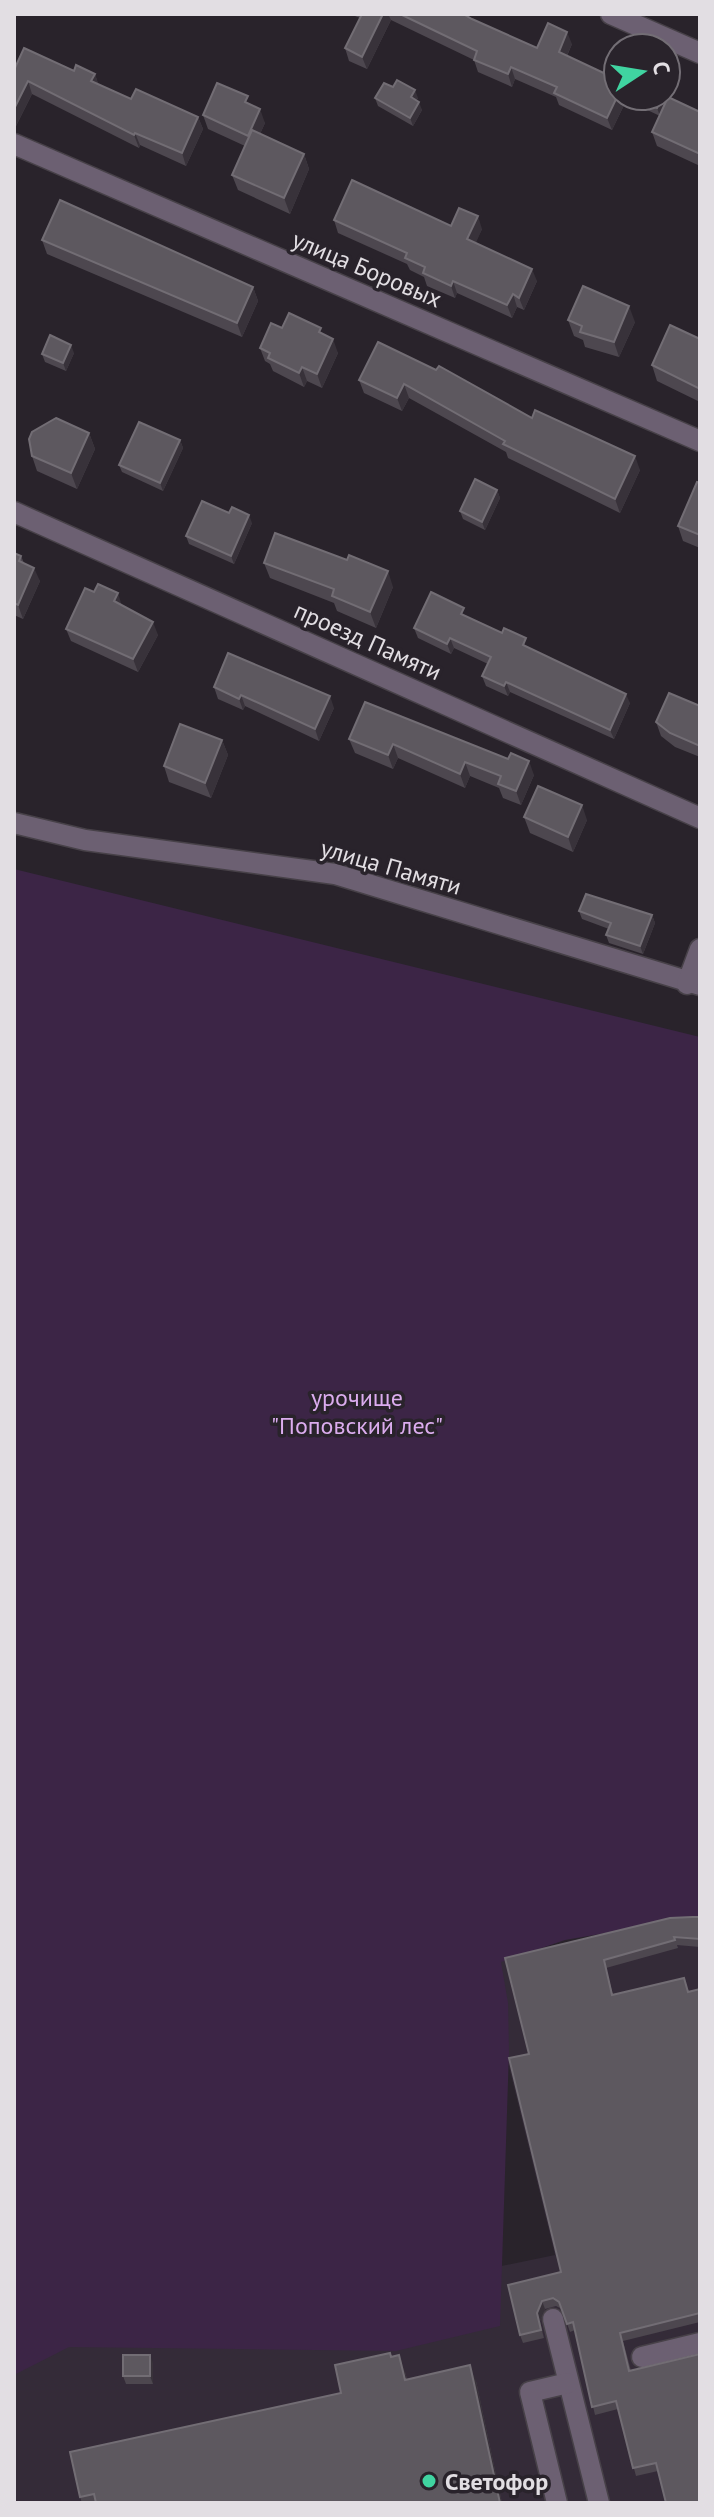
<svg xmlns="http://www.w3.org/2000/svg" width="714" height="2517" viewBox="0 0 714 2517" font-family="'PT Sans',sans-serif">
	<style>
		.built { fill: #342b38 }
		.green { fill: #3c2546 }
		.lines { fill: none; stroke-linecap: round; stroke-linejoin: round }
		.minor-casing { stroke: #474148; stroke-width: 23 }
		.minor { stroke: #6c6072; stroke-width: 20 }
		.wall { fill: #4d474f }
		.shaded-wall { fill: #38323a }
		.building { fill: #5d585f; stroke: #726d74; stroke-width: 2 }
		.poi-dot { fill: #40d4a1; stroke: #29232b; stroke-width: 3 }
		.labels { text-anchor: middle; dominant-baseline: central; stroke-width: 7; stroke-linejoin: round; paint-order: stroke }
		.street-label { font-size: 24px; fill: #e2dee3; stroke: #29232b }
		.park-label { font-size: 24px; fill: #dbacee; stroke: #29232b }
		.poi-label { font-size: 24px; font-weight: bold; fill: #e2dee3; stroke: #29232b; text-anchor: start }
	</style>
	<rect width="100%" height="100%" fill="#29232b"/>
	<polygon class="built" points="695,1915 700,1916 700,2503 14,2503 14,2343 111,2346 555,2255 483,1960"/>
	<polygon class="green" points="14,869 700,1037 700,1917 565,1940 501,1962 508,2003 509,2051 500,2326 396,2351 69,2347 14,2375"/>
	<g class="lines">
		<defs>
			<g id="minor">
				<polyline points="611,14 700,53"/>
				<polyline points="14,144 700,441"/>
				<polyline points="14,512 700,818"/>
				<polyline points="14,823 85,840 335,874 700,985"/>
				<polyline points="687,984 700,949"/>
				<polyline points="553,2319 599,2503"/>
				<polyline points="642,2357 700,2343"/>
				<polyline points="557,2503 530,2392 568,2383"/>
			</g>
		</defs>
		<use href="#minor" class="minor-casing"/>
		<use href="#minor" class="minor"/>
	</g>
	<g class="wall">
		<polygon points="350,14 468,14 470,18 537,48 572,44 567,56 608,75 610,80 627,99 612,130 559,105 556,97 515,79 512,87 478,72 474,60 391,20 367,69 349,61 345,48 360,18"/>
		<polygon points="14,70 74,71 95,74 98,84 131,99 198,117 203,129 186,166 140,145 139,148 32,94 16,126 14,125"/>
		<polygon points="674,86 660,116 643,108 640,100"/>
		<polygon points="375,98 418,98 416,101 422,110 413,126 378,106"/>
		<polygon points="251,105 265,123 260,134 304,154 309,169 290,214 238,190 232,175 245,146 208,129 203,115"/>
		<polygon points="700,112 700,166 657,146 652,132"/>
		<polygon points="334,220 482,229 475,243 537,281 524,310 517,307 512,318 457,293 455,298 427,286 424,277 410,270 407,264 338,233"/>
		<polygon points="42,240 253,287 258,301 242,337 47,254"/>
		<polygon points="568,320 635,322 619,357 585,347 583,340 574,336"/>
		<polygon points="282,328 323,334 338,353 322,388 307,381 304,387 273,371 270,364 265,361 260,348"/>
		<polygon points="700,339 700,402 657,381 652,365"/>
		<polygon points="378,342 532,418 640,470 620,513 508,458 506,452 409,398 402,411 364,393 359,380"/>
		<polygon points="74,353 66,371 45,362 42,354"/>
		<polygon points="89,433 95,449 77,489 37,471 32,456"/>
		<polygon points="180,440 183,448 163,491 122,472 119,465"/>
		<polygon points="700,483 700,548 683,541 678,526"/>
		<polygon points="497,490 500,498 485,530 463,519 460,511"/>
		<polygon points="252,523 234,564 189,544 186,536"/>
		<polygon points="14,553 21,556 24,563 40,581 23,619 14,615"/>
		<polygon points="264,563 393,587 376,628 337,611 334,603 270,578"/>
		<polygon points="122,606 158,635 138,672 71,641 66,629"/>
		<polygon points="468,617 529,648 630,703 614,739 510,692 508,696 486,686 482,676 488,664 454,648 451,654 418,638 414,628"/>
		<polygon points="214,687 334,708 319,741 245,706 243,710 218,699"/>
		<polygon points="365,702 534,775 521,805 503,798 499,788 470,776 465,788 398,758 393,769 355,753 349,739"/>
		<polygon points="700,706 700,757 675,747 661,736 656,722"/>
		<polygon points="222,740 228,755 211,798 169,782 164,766"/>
		<polygon points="524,817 587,820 573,852 530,833"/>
		<polygon points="579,911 652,915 655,923 643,954 609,943 606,935 609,929 582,919"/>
		<polygon points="700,1917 700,1947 677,1945 678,1948 606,1968 613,1995 689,1992 700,1989 700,2322 623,2341 658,2471 636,2476 618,2409 595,2415 575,2330 570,2332 562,2309 556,2306 545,2309 540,2321 544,2338 523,2343 520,2335 561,2272 529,2054 505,1958"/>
		<polygon points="391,2357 405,2372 407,2379 476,2381 502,2503 82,2503 80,2497 341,2393"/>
		<polygon points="153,2363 153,2384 126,2384 123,2376"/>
	</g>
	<g class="shaded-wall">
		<polygon points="383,14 388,14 391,20 367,69 362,57"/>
		<polygon points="567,32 572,44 563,64 559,52"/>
		<polygon points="511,67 515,79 512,87 508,74"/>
		<polygon points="95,74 99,86 91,81"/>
		<polygon points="671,78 674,86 660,116 657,108 662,96 666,96 666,88"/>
		<polygon points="28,81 32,94 16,126 14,121 14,109"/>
		<polygon points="415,90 418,98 414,105 411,97"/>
		<polygon points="618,96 626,96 627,99 612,130 607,118"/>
		<polygon points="419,102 422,110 413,126 410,118"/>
		<polygon points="260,109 265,123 253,149 248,136"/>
		<polygon points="198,117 203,129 186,166 182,153"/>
		<polygon points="135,133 140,145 139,148 134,135"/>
		<polygon points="304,154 309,169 290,214 284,198"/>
		<polygon points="478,216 482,229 472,252 467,239"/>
		<polygon points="532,269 537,281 524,310 519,298"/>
		<polygon points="453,281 457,293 455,298 451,286"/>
		<polygon points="253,287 258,301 242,337 237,323"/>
		<polygon points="513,294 517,307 512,318 507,305"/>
		<polygon points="629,306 635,322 619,357 614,342"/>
		<polygon points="333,339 338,353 322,388 317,374"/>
		<polygon points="71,345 74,353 66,371 63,363"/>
		<polygon points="302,367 307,381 304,387 299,373"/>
		<polygon points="404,384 409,398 402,411 397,398"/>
		<polygon points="89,433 95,449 77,489 71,473"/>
		<polygon points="180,440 183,448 163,491 160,483"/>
		<polygon points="635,456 640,470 620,513 615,499"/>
		<polygon points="497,490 500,498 485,530 482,522"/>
		<polygon points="249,515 252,523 234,564 231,556"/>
		<polygon points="34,568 40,581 23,619 18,605"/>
		<polygon points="388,571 393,587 376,628 370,612"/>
		<polygon points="118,593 122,606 114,601"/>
		<polygon points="153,622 158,635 138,672 133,659"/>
		<polygon points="450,638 454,648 451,654 447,644"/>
		<polygon points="506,682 510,692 508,696 504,686"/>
		<polygon points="626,694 630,703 614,739 610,730"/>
		<polygon points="241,695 245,706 243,710 239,699"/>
		<polygon points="330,696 334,708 319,741 315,729"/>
		<polygon points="222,740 228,755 211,798 205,783"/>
		<polygon points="393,744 398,758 393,769 388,755"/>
		<polygon points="529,761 534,775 521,805 516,791"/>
		<polygon points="465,762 470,776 465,788 460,774"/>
		<polygon points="582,805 587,820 573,852 568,837"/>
		<polygon points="652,915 655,923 643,954 640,946"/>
		<polygon points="542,2301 545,2309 540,2321 544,2338 537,2313"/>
		<polygon points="150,2355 153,2363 153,2384 150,2376"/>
		<polygon points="399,2355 405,2372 411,2396 405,2380"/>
		<polygon points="470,2365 476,2381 502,2503 500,2503"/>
	</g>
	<g class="building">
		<polygon points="362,14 383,14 362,57 345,48"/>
		<polygon points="400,14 463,14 472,19 537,48 548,23 567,32 559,52 608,75 606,78 618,84 618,95 607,118 554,93 557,87 511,67 508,74 474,60 477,51"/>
		<polygon points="24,48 74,71 76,65 95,74 91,81 131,99 136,89 198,117 182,153 135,133 134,135 28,81 14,109 14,70"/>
		<polygon points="666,75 671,78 666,88"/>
		<polygon points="397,80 415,90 411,97 419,102 410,118 375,98 384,83 393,87"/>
		<polygon points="217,83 248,96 245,102 260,109 248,136 203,115"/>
		<polygon points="642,96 662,96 657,108 640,100"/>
		<polygon points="668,97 700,112 700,154 652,132"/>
		<polygon points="252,130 304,154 284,198 232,175"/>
		<polygon points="352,180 451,226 459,208 478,216 467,239 532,269 519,298 513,294 507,305 453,281 451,286 423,273 425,267 405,258 407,253 334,220"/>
		<polygon points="60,200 253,287 237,323 42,240"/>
		<polygon points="583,286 629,306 614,342 580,332 582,326 568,320"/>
		<polygon points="289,313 321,328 319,332 333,339 317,374 302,367 299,373 268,358 270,353 260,348 271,323 282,328"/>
		<polygon points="670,325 700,339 700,389 652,365"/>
		<polygon points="50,335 71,345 63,363 42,354"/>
		<polygon points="378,342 436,370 439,366 532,418 535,410 635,456 615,499 503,444 505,441 404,384 397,398 359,380"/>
		<polygon points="56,418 89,433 71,473 32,456 29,439 32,432"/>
		<polygon points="139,422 180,440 160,483 119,465"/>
		<polygon points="475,479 497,490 482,522 460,511"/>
		<polygon points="697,482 700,483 700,535 678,526"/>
		<polygon points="202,501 229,513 232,507 249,515 231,556 186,536"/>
		<polygon points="275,533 347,560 349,555 388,571 370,612 332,596 334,589 264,563"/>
		<polygon points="14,553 21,556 19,561 34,568 18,605 14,603"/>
		<polygon points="98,584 118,593 114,601 153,622 133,659 66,629 85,588 94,592"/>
		<polygon points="431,592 464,608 461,614 502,633 504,628 526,638 523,645 626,694 610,730 506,682 504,686 482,676 491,657 450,638 447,644 414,628"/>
		<polygon points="228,653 330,696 315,729 241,695 239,699 214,687"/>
		<polygon points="669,693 700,706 700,746 670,733 656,722"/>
		<polygon points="365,702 508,759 511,753 529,761 516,791 498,784 501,776 465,762 460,774 393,744 388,755 349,739"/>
		<polygon points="180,724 222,740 205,783 164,766"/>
		<polygon points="538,786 582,805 568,837 524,817"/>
		<polygon points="586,894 652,915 640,946 606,935 611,923 579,911"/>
		<polygon points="692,1917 700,1917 700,1939 674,1937 675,1940 604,1960 612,1995 684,1978 688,1992 700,1989 700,2313 620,2333 629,2371 700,2354 700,2503 666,2503 656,2463 633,2468 616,2401 592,2407 573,2322 567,2324 559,2302 553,2298 542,2301 537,2313 541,2330 520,2335 508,2285 561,2272 509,2058 529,2054 505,1958 670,1918"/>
		<polygon points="390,2353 391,2357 399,2355 405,2380 470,2365 500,2503 96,2503 94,2494 80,2497 70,2452 341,2393 335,2365"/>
		<rect x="123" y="2355" width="27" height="21"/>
	</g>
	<circle class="poi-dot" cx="429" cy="2481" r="8"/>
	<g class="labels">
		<g class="street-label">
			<text transform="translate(367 269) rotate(23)">улица Боровых</text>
			<text transform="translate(368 641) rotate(24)">проезд Памяти</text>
			<text transform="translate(391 867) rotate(16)">улица Памяти</text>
		</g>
		<g class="park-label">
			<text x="357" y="1397">урочище<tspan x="357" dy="28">"Поповский лес"</tspan></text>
		</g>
		<g class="poi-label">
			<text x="445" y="2481">Светофор</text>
		</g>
	</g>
	<rect width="714" height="2517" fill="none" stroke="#e2dee3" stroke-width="32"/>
	<g transform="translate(642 72) rotate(78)"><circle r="38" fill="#29232b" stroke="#736e75" stroke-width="2"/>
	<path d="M0-6L14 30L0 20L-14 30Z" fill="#40d4a1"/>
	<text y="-12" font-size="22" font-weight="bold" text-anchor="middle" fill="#e2dee3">С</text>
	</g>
</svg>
